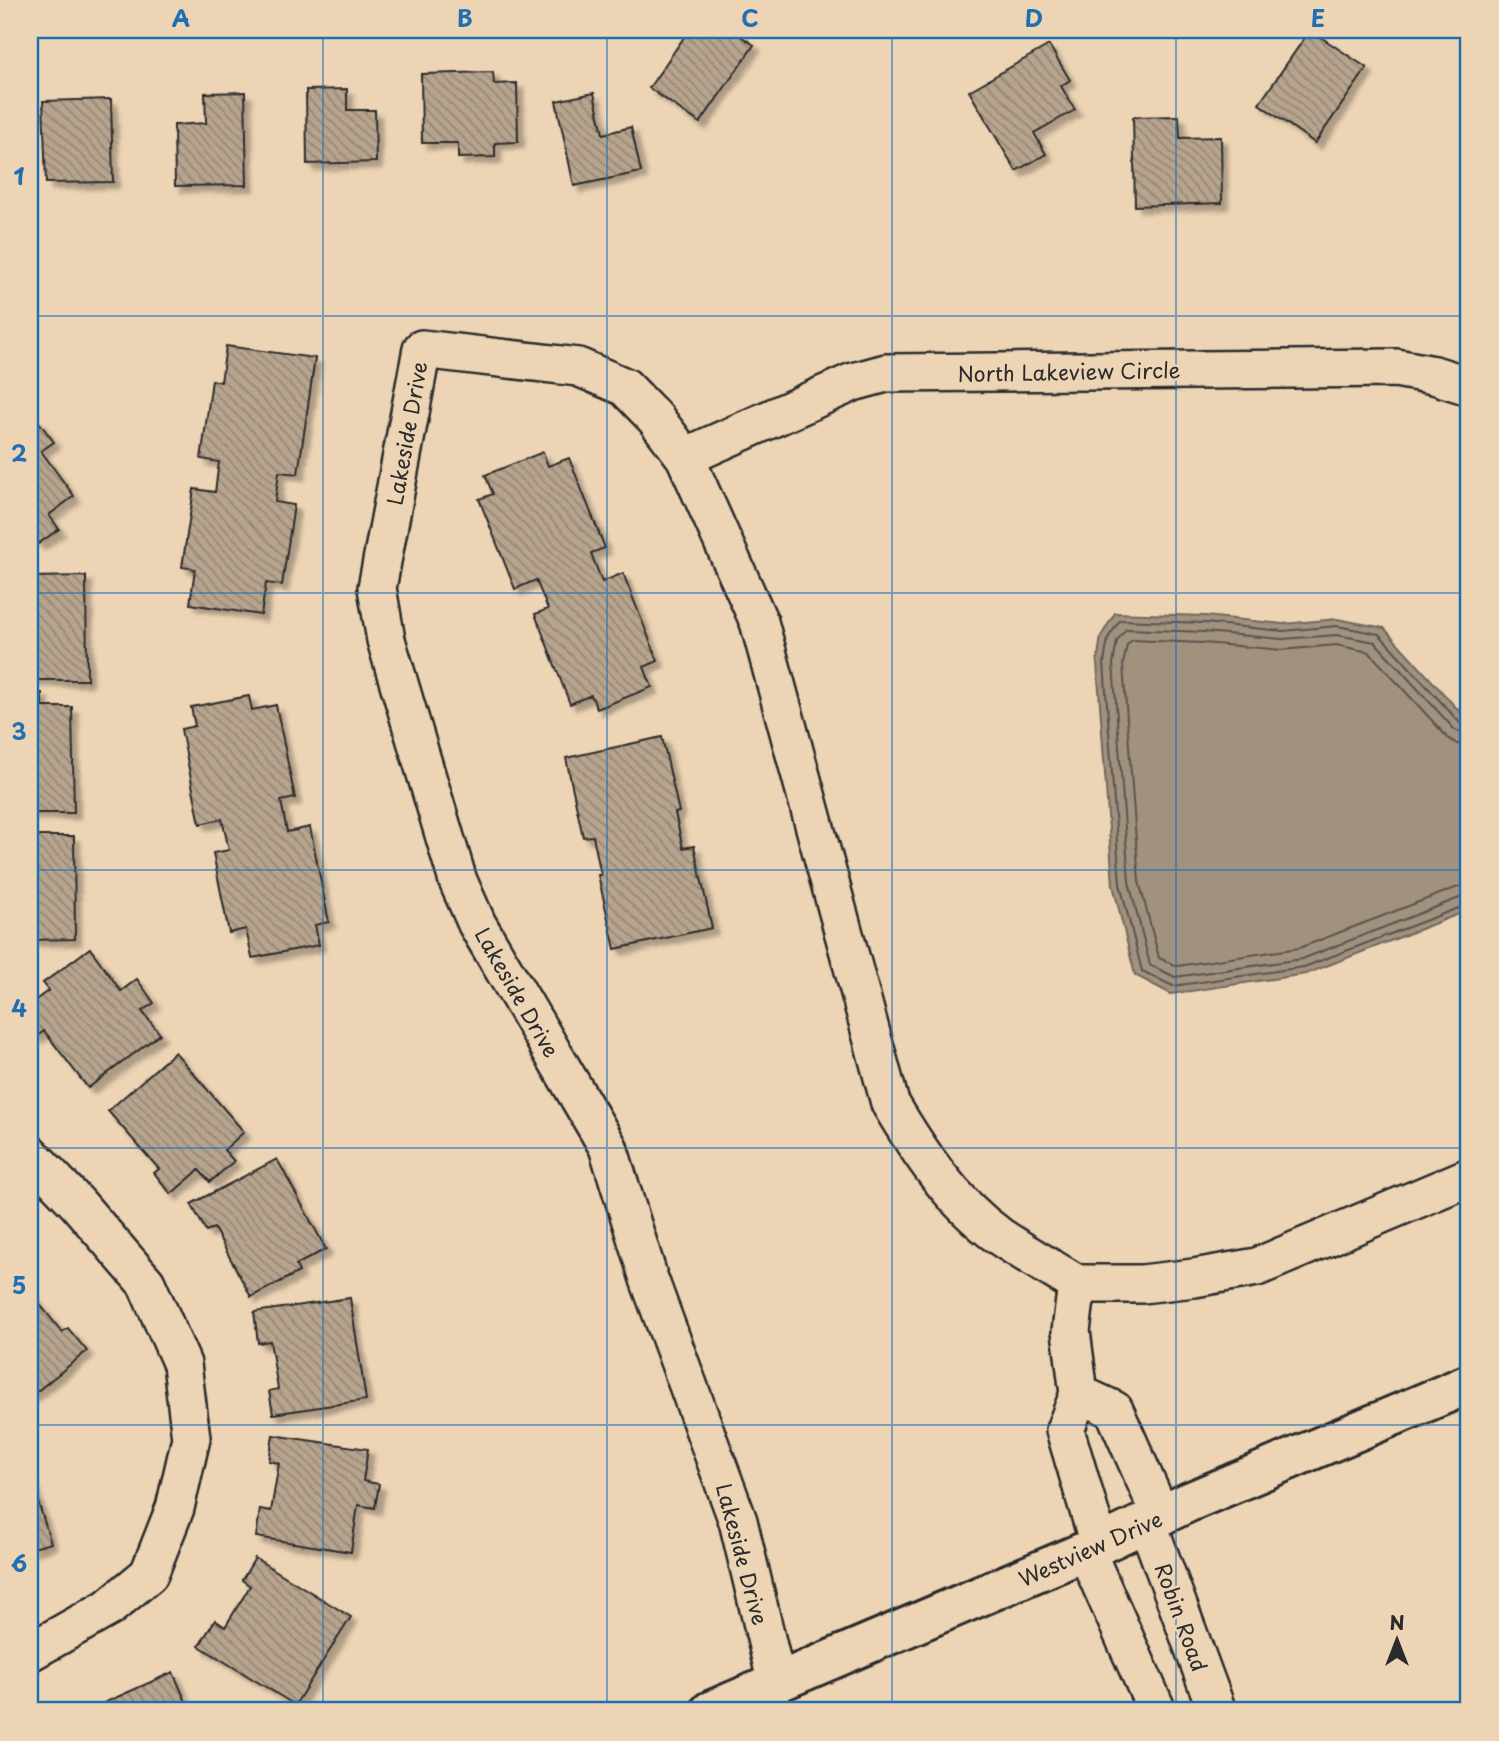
<svg xmlns="http://www.w3.org/2000/svg" width="1499" height="1741" viewBox="0 0 1499 1741" font-family="'Playpen Sans',sans-serif">
	<style>
		.water { fill: #a1917f; stroke: #72685d; stroke-width: 2 }
		.lines { fill: none; stroke-linecap: round; stroke-linejoin: round }
		.shore { stroke: #5a544d; stroke-width: 2 }
		.building { fill: url(#building-back-hatch); stroke: #2b2b2b; stroke-width: 2; filter: url(#shadow) }
		.street-casing { stroke: #2b2b2b; stroke-width: 42 }
		.secondary-casing { stroke: #2b2b2b; stroke-width: 44 }
		.street { stroke: #edd4b5; stroke-width: 37 }
		.secondary { stroke: #edd4b5; stroke-width: 38 }
		.grid { fill: none; stroke: #1f6fb2; stroke-width: 2; stroke-opacity: 0.55 }
		.labels { text-anchor: middle; dominant-baseline: central; stroke-width: 5; stroke-linejoin: round; paint-order: stroke }
		.street-label { font-size: 21px; fill: #2b2b2b; stroke: #edd4b5 }
		.neatline { fill: none; stroke: #1f6fb2; stroke-width: 2.5 }
		.grid-label { font-size: 23px; text-anchor: middle; font-weight: bold; fill: #1f6fb2 }
	</style>
	<defs>
		<pattern id="building-back-hatch" width="6" height="6" patternUnits="userSpaceOnUse" patternTransform="scale(1.75)"><rect width="6" height="6" fill="#b7a48e"/><path d="M-1 5l2 2M0 0l6 6M5-1l2 2" fill="none" stroke="#958674"/></pattern>
		<filter id="shadow"><feDropShadow dx="6" dy="6" stdDeviation="2" flood-color="#0004"/></filter>
	</defs>
	<rect width="100%" height="100%" fill="#edd4b5"/>
	<filter id="ink" filterUnits="userSpaceOnUse"><feTurbulence type="fractalNoise" baseFrequency=".0143" numOctaves="2"/><feDisplacementMap in="SourceGraphic" scale="14" xChannelSelector="R" yChannelSelector="G"/><feConvolveMatrix kernelMatrix="1 2 1 2 8 2 1 2 1" color-interpolation-filters="sRGB"/></filter>
	<g filter="url(#ink)">
		<polygon class="water" points="1115,613 1205,616 1283,624 1337,619 1384,628 1469,722 1469,910 1306,974 1171,994 1135,975 1113,885 1097,663 1101,636"/>
		<g class="lines">
			<g class="shore">
				<polyline points="1469,727 1461,724 1379,634 1337,626 1283,631 1204,623 1120,620 1108,638 1104,663 1120,884 1142,971 1173,986 1304,967 1469,904"/>
				<polyline points="1469,735 1455,730 1375,642 1337,635 1282,639 1204,632 1126,629 1117,641 1113,664 1129,882 1150,965 1175,977 1302,959 1462,897 1469,896"/>
				<polyline points="1469,746 1457,744 1448,738 1369,652 1336,645 1282,650 1203,643 1132,640 1127,645 1123,665 1139,881 1159,958 1177,966 1299,948 1458,887 1469,885"/>
			</g>
		</g>
		<g class="building">
			<polygon points="689,30 732,30 754,45 700,123 649,88"/>
			<polygon points="1310,30 1367,68 1315,143 1259,104"/>
			<polygon points="1049,45 1070,80 1061,86 1075,110 1034,133 1046,154 1016,171 969,91"/>
			<polygon points="493,72 494,84 517,83 518,142 495,143 495,157 458,158 458,143 422,143 421,74"/>
			<polygon points="347,89 347,110 375,110 376,162 307,164 306,90"/>
			<polygon points="245,92 247,185 175,186 174,125 206,123 205,93"/>
			<polygon points="594,93 603,134 631,127 641,172 574,186 556,101"/>
			<polygon points="111,99 113,182 46,183 43,101"/>
			<polygon points="1179,116 1180,138 1221,137 1222,203 1135,206 1133,117"/>
			<polygon points="226,346 315,358 298,474 279,472 275,502 294,505 282,585 266,583 261,615 190,604 195,569 182,567 194,489 215,492 219,462 201,459 212,380 221,382"/>
			<polygon points="36,418 54,442 41,451 74,496 49,515 59,529 38,544 30,532 30,423"/>
			<polygon points="543,452 548,466 569,458 605,548 591,553 602,582 623,573 658,661 644,667 652,687 597,709 591,695 570,704 535,614 548,609 536,580 515,589 479,499 493,494 485,475"/>
			<polygon points="86,576 87,680 30,680 30,577"/>
			<polygon points="30,693 42,693 42,707 72,707 74,813 30,813"/>
			<polygon points="249,696 252,710 276,705 295,798 281,801 287,832 310,827 329,922 315,925 319,945 252,958 246,929 229,933 213,853 229,850 222,819 200,824 181,729 195,726 191,707"/>
			<polygon points="662,737 679,812 675,813 683,848 694,846 712,928 615,949 598,875 601,875 593,836 583,837 566,758"/>
			<polygon points="30,836 74,836 75,939 30,940"/>
			<polygon points="90,948 121,991 137,979 154,1003 142,1011 160,1034 88,1088 44,1031 36,1037 30,1028 30,1004 49,990 43,983"/>
			<polygon points="175,1052 244,1132 224,1150 234,1161 210,1182 199,1170 171,1194 154,1173 159,1169 108,1111"/>
			<polygon points="277,1159 326,1249 296,1265 299,1272 251,1297 214,1228 206,1231 191,1204"/>
			<polygon points="30,1292 62,1332 68,1328 87,1351 30,1397"/>
			<polygon points="350,1298 366,1400 273,1414 269,1391 278,1389 270,1341 258,1343 254,1312"/>
			<polygon points="273,1435 368,1449 363,1481 379,1484 375,1508 358,1505 351,1552 256,1537 260,1509 271,1511 279,1463 269,1461"/>
			<polygon points="30,1476 51,1543 30,1549"/>
			<polygon points="255,1558 351,1617 295,1705 199,1646 215,1620 225,1627 250,1586 242,1580"/>
			<polygon points="173,1672 190,1711 86,1711"/>
		</g>
		<g class="lines">
			<defs>
				<g id="street">
					<polyline points="685,457 853,382 886,373 1396,368 1434,375 1469,386"/>
					<polyline points="30,1154 77,1203 146,1283 182,1364 191,1438 175,1508 149,1574 108,1608 30,1652"/>
					<polyline points="1079,1394 1114,1410 1161,1516"/>
					<polyline points="1147,1522 1217,1711"/>
					<polyline points="1099,1544 1065,1430 1079,1394 1071,1331 1077,1284 1142,1284 1194,1278 1257,1267 1469,1177"/>
					<polyline points="1086,1551 1157,1711"/>
					<path d="M777 1684 738 1521 649 1279 608 1147 477 924 458 881 386 640 377 588 422 349 578 367 625 387 656 419 685 457 759 622 890 1103C919 1152 952 1202 999 1236 1024 1253 1051 1268 1077 1284"/>
				</g>
				<polyline id="secondary" points="710,1711 1086,1551 1189,1502 1469,1384"/>
			</defs>
			<use href="#street" class="street-casing"/>
			<use href="#secondary" class="secondary-casing"/>
			<use href="#street" class="street"/>
			<use href="#secondary" class="secondary"/>
		</g>
	</g>
	<path class="grid" d="M323 30V1711M607 30V1711M892 30V1711M1176 30V1711M30 316H1469M30 593H1469M30 870H1469M30 1148H1469M30 1425H1469"/>
	<g class="labels">
		<g class="street-label">
			<text transform="translate(1069 371) rotate(-1)">North Lakeview Circle</text>
			<text transform="translate(406 433) rotate(-80)">Lakeside Drive</text>
			<text transform="translate(518 992) rotate(60)">Lakeside Drive</text>
			<text transform="translate(1090 1548) rotate(-24)">Westview Drive</text>
			<text transform="translate(743 1554) rotate(75)">Lakeside Drive</text>
			<text transform="translate(1182 1617) rotate(70)">Robin Road</text>
		</g>
	</g>
	<rect width="1499" height="1741" fill="none" stroke="#edd4b5" stroke-width="77"/>
	<g transform="translate(1397 1640)" stroke="#edd4b5" stroke-width="5" paint-order="stroke">
	<path d="M0-5L12 26L0 18L-12 26Z" fill="#2b2b2b"/>
	<text y="-10" font-size="19" font-weight="bold" text-anchor="middle" fill="#2b2b2b">N</text>
	</g>
	<rect x="38" y="38" width="1422" height="1664" class="neatline"/>
	<g class="grid-label">
		<text x="181" y="27">A</text>
		<text x="465" y="27">B</text>
		<text x="750" y="27">C</text>
		<text x="1034" y="27">D</text>
		<text x="1318" y="27">E</text>
		<text x="19" y="185">1</text>
		<text x="19" y="462">2</text>
		<text x="19" y="740">3</text>
		<text x="19" y="1017">4</text>
		<text x="19" y="1294">5</text>
		<text x="19" y="1572">6</text>
	</g>
</svg>
